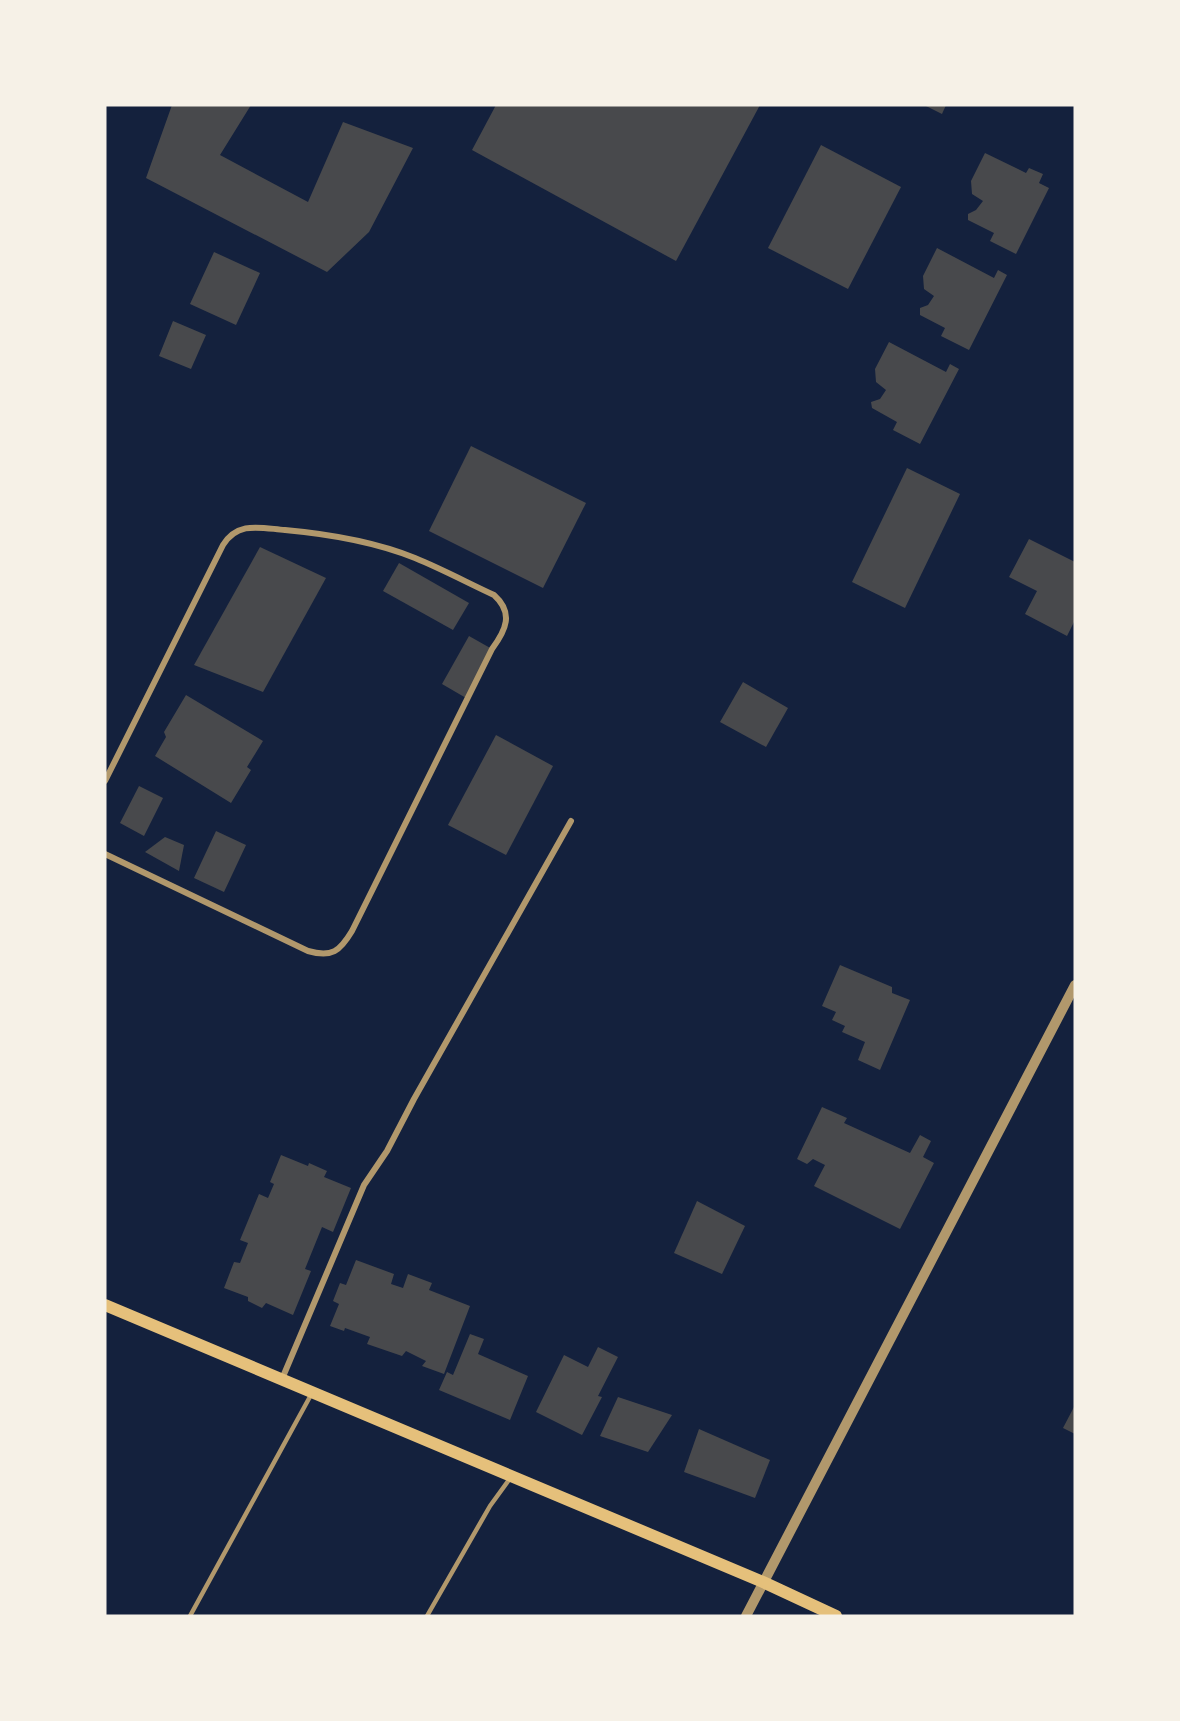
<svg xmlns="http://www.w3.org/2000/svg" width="1180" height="1721" viewBox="0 0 1180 1721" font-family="'Titillium Web',sans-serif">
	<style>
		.building { fill: #48494c }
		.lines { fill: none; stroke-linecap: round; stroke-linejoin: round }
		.service { stroke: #b1986c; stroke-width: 4.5 }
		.minor { stroke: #b1986c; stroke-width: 6 }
		.tertiary { stroke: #b1986c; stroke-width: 10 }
		.secondary { stroke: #e5c07b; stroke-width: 12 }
	</style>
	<rect width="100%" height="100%" fill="#14213d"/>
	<g class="building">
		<polygon points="172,105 251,105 220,155 308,202 343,122 413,148 369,232 327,272 146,178"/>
		<polygon points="496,105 760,105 676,261 472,150"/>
		<polygon points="924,105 946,105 942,114"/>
		<polygon points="821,145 901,187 848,289 768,248"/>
		<polygon points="985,153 1026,173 1029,168 1043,174 1039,183 1049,188 1016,254 990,241 994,233 968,220 968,214 976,210 983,201 972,194 971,181"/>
		<polygon points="937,248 994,278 998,270 1007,275 969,350 941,336 945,328 920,315 920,308 928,305 934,296 924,289 923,276"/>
		<polygon points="214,252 260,273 236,325 190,304"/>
		<polygon points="173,321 206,335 191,369 159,356"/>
		<polygon points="889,342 946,372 950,364 959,369 920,444 893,430 897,422 872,408 871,402 880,399 886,390 876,382 875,369"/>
		<polygon points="471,446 586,503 543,588 429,531"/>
		<polygon points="907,468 960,494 905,608 852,582"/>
		<polygon points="1029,539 1075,562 1075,620 1067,636 1025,614 1037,591 1009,577"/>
		<polygon points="260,547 326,578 263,692 194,665"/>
		<polygon points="399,563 469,603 453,630 383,591"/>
		<polygon points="469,636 492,649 466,698 442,684"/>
		<polygon points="743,682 788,708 766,747 720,722"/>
		<polygon points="186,695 263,741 247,767 251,770 231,803 155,756 166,737 164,732"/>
		<polygon points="496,735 553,766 506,855 448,825"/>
		<polygon points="139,786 163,798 144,836 120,823"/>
		<polygon points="216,831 246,845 224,892 194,878"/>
		<polygon points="165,837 184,845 179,871 145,852"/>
		<polygon points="840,965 892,987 892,993 910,1000 880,1070 858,1060 865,1042 842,1032 845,1026 832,1020 836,1012 822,1006"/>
		<polygon points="822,1107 847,1118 844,1123 910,1153 920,1135 931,1141 923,1157 934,1163 900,1229 814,1186 825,1165 813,1159 807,1164 797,1159"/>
		<polygon points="281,1155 308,1166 309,1163 327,1171 324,1177 351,1188 333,1232 322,1227 305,1269 311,1271 293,1315 266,1303 262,1308 248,1301 248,1297 224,1288 234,1262 240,1263 248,1243 240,1240 259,1194 268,1198 274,1184 270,1182"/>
		<polygon points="697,1201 745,1226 722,1274 674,1253"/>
		<polygon points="356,1260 394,1274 391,1284 403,1288 408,1274 432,1283 429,1290 470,1306 444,1374 422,1366 426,1361 406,1351 402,1356 367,1344 370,1337 345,1328 344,1331 330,1326 339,1304 333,1301 340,1283 346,1285"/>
		<polygon points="470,1334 484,1339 478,1354 528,1376 510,1420 439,1390 447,1372 453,1375"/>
		<polygon points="598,1347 618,1357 598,1396 602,1397 582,1435 536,1412 564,1355 588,1367"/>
		<polygon points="618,1397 672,1415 648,1452 600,1436"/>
		<polygon points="1075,1405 1075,1434 1063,1428"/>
		<polygon points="699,1429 770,1460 755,1498 684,1472"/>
	</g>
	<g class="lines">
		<g class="service">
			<polyline points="190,1616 312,1393"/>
			<polyline points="427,1616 490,1506 511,1477"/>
		</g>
		<g class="minor">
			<path d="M105 781 223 545C238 521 260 528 285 530 329 534 373 541 415 558 442 569 468 583 494 595 514 613 506 630 492 649L352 931C340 951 332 958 308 951L105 854"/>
			<polyline points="282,1379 364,1185 387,1151 414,1099 571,821"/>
		</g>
		<polyline class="tertiary" points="746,1616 1075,985"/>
		<polyline class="secondary" points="105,1305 763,1582 836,1616"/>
	</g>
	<rect width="1180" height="1721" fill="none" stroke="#f6f1e7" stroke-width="213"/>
</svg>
